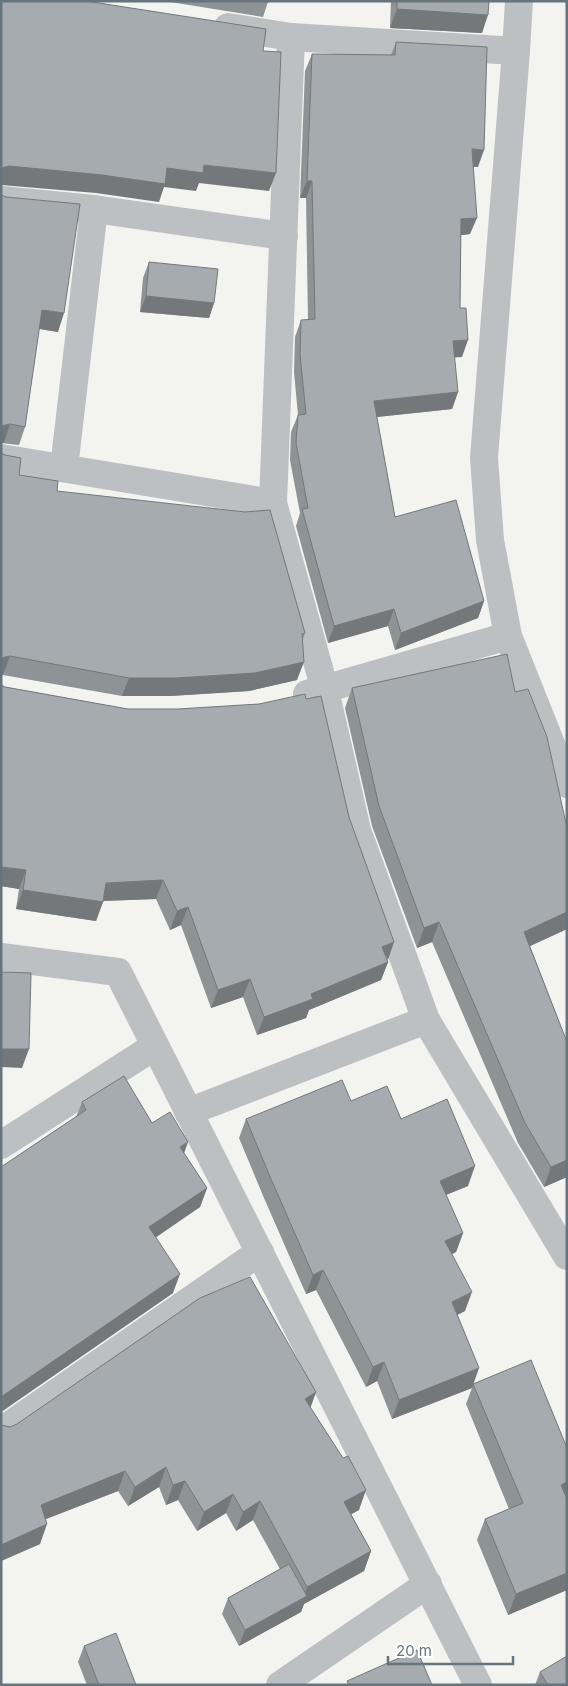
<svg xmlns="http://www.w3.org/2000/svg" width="568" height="1686" viewBox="0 0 568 1686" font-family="Inter,sans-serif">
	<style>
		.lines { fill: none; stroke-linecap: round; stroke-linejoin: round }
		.minor { stroke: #bdc0c3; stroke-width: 28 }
		.wall { fill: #8e9396 }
		.shaded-wall { fill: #74787a }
		.building { fill: #a5abaf; stroke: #74787a }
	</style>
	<rect width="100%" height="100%" fill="#f3f3f0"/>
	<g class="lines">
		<g class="minor">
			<polyline points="291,37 516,51 519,1"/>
			<polyline points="516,51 484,458 490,540 508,636 567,784"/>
			<polyline points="1,200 94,209 284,236"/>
			<polyline points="1,458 273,503 291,37 228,27"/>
			<polyline points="64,468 94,209"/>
			<polyline points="273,503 325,690 357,830 426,1020 567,1256"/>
			<polyline points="307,694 508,636"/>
			<polyline points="1,957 118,972 478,1685"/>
			<polyline points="188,1112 426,1020"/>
			<polyline points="1,1145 155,1046"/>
			<polyline points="1,1431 260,1252"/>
			<polyline points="280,1685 428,1584"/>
		</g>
	</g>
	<g class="wall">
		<polygon points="164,1 277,1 268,2 263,17"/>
		<polygon points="391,1 489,1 482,33 390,28"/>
		<polygon points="396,42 478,167 473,167 470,234 461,235 460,308 462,357 454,357 458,392 452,409 377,417 395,517 484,601 478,618 395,650 388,626 328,643 296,526 300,513 290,460 291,432 298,415 294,372 295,337 301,320 308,320 306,198 300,198 305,71 312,54 391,55"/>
		<polygon points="1,195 58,332 39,329 25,427 19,445 1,443"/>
		<polygon points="149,262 214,303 209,318 140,312 143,278"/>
		<polygon points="19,475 57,491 305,633 303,639 297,680 249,691 170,696 122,696 3,675"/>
		<polygon points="1,685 5,687 128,709 178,709 259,704 306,699 349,817 388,962 381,980 309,1010 306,1018 257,1035 243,997 211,1008 181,925 170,930 156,899 103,901 96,921 16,909 19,889 1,886"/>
		<polygon points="352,688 515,692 567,828 567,929 530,946 567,1042 567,1177 544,1187 518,1143 432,942 417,948 372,826 345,708"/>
		<polygon points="351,1101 401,1119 468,1186 446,1195 463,1233 456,1252 452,1254 465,1311 457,1315 473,1384 567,1448 567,1590 508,1615 477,1540 485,1519 509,1509 466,1404 472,1388 392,1419 377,1381 366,1387 316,1290 306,1294 264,1198 239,1138 246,1119"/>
		<polygon points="82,1102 152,1123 184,1154 207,1188 200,1207 155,1237 173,1293 1,1412 1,1167 76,1117"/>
		<polygon points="316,1392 310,1407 359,1510 351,1514 371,1551 364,1571 304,1604 301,1612 239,1646 222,1614 228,1598 280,1569 253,1520 236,1531 226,1513 197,1531 178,1500 166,1505 159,1487 128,1506 118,1491 46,1519 40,1544 1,1561 1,1425 10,1427"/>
		<polygon points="84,1646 136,1685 87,1685 78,1662"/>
		<polygon points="540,1672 567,1685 535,1685"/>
	</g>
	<g class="shaded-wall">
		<polygon points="397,9 488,15 482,33 390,28"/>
		<polygon points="472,149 484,150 478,167 466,166"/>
		<polygon points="204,165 276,173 269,191 199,183 196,191 164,187 159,202 96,193 1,185 1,168 9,166 167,168"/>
		<polygon points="307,181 312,181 306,198 300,198"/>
		<polygon points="477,218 470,234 455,236 461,219"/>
		<polygon points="146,296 214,303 209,318 140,312"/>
		<polygon points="42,310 64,313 58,332 35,328"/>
		<polygon points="468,340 462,357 447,358 453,341"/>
		<polygon points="458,392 452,409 367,418 374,401"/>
		<polygon points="10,424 4,443 1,443 1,426"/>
		<polygon points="484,601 478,618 395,650 401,633"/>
		<polygon points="394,609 388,626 328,643 334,626"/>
		<polygon points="10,656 3,675 1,675 1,658"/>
		<polygon points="304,662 297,680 249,691 170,696 122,696 129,678"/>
		<polygon points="1,867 26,870 19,889 1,886"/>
		<polygon points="163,880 156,899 100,901 106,883"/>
		<polygon points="23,890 103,902 96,921 16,909"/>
		<polygon points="188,907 181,925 170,930 177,911"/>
		<polygon points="567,912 567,929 517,952 524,932"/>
		<polygon points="439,922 432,942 417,948 424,928"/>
		<polygon points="394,942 388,960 382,947"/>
		<polygon points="388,962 381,980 309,1010 306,1018 257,1035 264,1017 311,994"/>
		<polygon points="250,979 243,997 211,1008 218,990"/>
		<polygon points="1,1049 29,1049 22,1068 1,1067"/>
		<polygon points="188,1142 181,1162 180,1147"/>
		<polygon points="567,1160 567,1177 544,1187 551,1167"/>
		<polygon points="475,1166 468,1186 433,1200 440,1181"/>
		<polygon points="207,1188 200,1207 142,1247 149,1227"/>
		<polygon points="463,1233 456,1252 438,1260 445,1241"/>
		<polygon points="323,1270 316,1290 306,1294 313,1275"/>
		<polygon points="180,1274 173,1293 1,1412 1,1397"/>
		<polygon points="472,1292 465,1311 445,1321 452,1302"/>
		<polygon points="384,1362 377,1381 366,1387 373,1367"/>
		<polygon points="479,1368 472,1388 392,1419 399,1400"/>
		<polygon points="316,1392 309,1412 305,1399"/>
		<polygon points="166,1467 159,1487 128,1506 135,1487"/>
		<polygon points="125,1471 118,1491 33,1524 41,1505"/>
		<polygon points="185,1481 178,1500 166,1505 173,1485"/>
		<polygon points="567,1482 567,1499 561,1485"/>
		<polygon points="366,1490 359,1510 337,1522 344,1502"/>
		<polygon points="233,1494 226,1513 197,1531 204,1512"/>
		<polygon points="260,1501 253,1520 236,1531 243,1512"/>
		<polygon points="47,1524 40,1544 1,1561 1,1545"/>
		<polygon points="371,1551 364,1571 304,1604 301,1612 239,1646 245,1630 303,1599 307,1587"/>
		<polygon points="567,1573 567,1590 508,1615 516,1594"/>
	</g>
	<g class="building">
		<polygon points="1,1 86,1 266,29 263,51 281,52 276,173 204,165 203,173 167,168 165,184 102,175 9,166 1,168"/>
		<polygon points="397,1 489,1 488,15 397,9"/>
		<polygon points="396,42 487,47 484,150 472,149 477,218 461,219 460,308 466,308 468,340 453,341 458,392 374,401 395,517 456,500 484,601 401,633 394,609 334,626 302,509 308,508 296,443 298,415 306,414 300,355 301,320 315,319 312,181 307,181 312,54 395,55"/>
		<polygon points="1,195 6,197 80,204 64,313 42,310 25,427 10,424 1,426"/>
		<polygon points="149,262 218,269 214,303 146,296"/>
		<polygon points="1,453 5,455 21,458 19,475 58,481 57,491 245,512 270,510 305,633 302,634 304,662 255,673 176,678 129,678 10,656 1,658"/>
		<polygon points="507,654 515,692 528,689 547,737 567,828 567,912 524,932 567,1042 567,1160 551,1167 525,1123 439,922 424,928 379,806 352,688"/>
		<polygon points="1,685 5,687 128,709 178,709 259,704 305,694 306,699 321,696 349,817 394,942 382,947 388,962 311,994 313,999 264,1017 250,979 218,990 188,907 177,911 163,880 106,883 103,902 23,890 26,870 1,867"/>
		<polygon points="1,972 31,973 29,1049 1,1049"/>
		<polygon points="124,1076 152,1123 170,1112 188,1142 180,1147 207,1188 149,1227 180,1274 1,1397 1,1167 86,1110 82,1102"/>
		<polygon points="342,1080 351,1101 387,1086 401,1119 447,1099 475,1166 440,1181 463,1233 445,1241 472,1292 452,1302 479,1368 399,1400 384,1362 373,1367 323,1270 313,1275 271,1179 246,1119"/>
		<polygon points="250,1277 316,1392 305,1399 343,1458 348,1456 366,1490 344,1502 371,1551 307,1587 260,1501 243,1512 233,1494 204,1512 185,1481 173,1485 166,1467 135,1487 125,1471 41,1505 47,1524 1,1545 1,1425 10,1427 17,1424 200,1298"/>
		<polygon points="531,1360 567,1448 567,1482 561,1485 567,1499 567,1573 516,1594 485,1519 523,1503 473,1384"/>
		<polygon points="289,1564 307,1596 245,1630 228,1598"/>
		<polygon points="116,1633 136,1685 99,1685 84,1646"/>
		<polygon points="417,1650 432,1685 349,1685 347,1681"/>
		<polygon points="567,1656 567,1685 548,1685 540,1672"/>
	</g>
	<rect width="568" height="1686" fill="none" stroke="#66747d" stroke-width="5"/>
	<path d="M388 1656v8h125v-8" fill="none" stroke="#66747d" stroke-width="2.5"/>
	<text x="396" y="1656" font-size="15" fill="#66747d" stroke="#ffffff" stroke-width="4" paint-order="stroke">20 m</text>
</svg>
